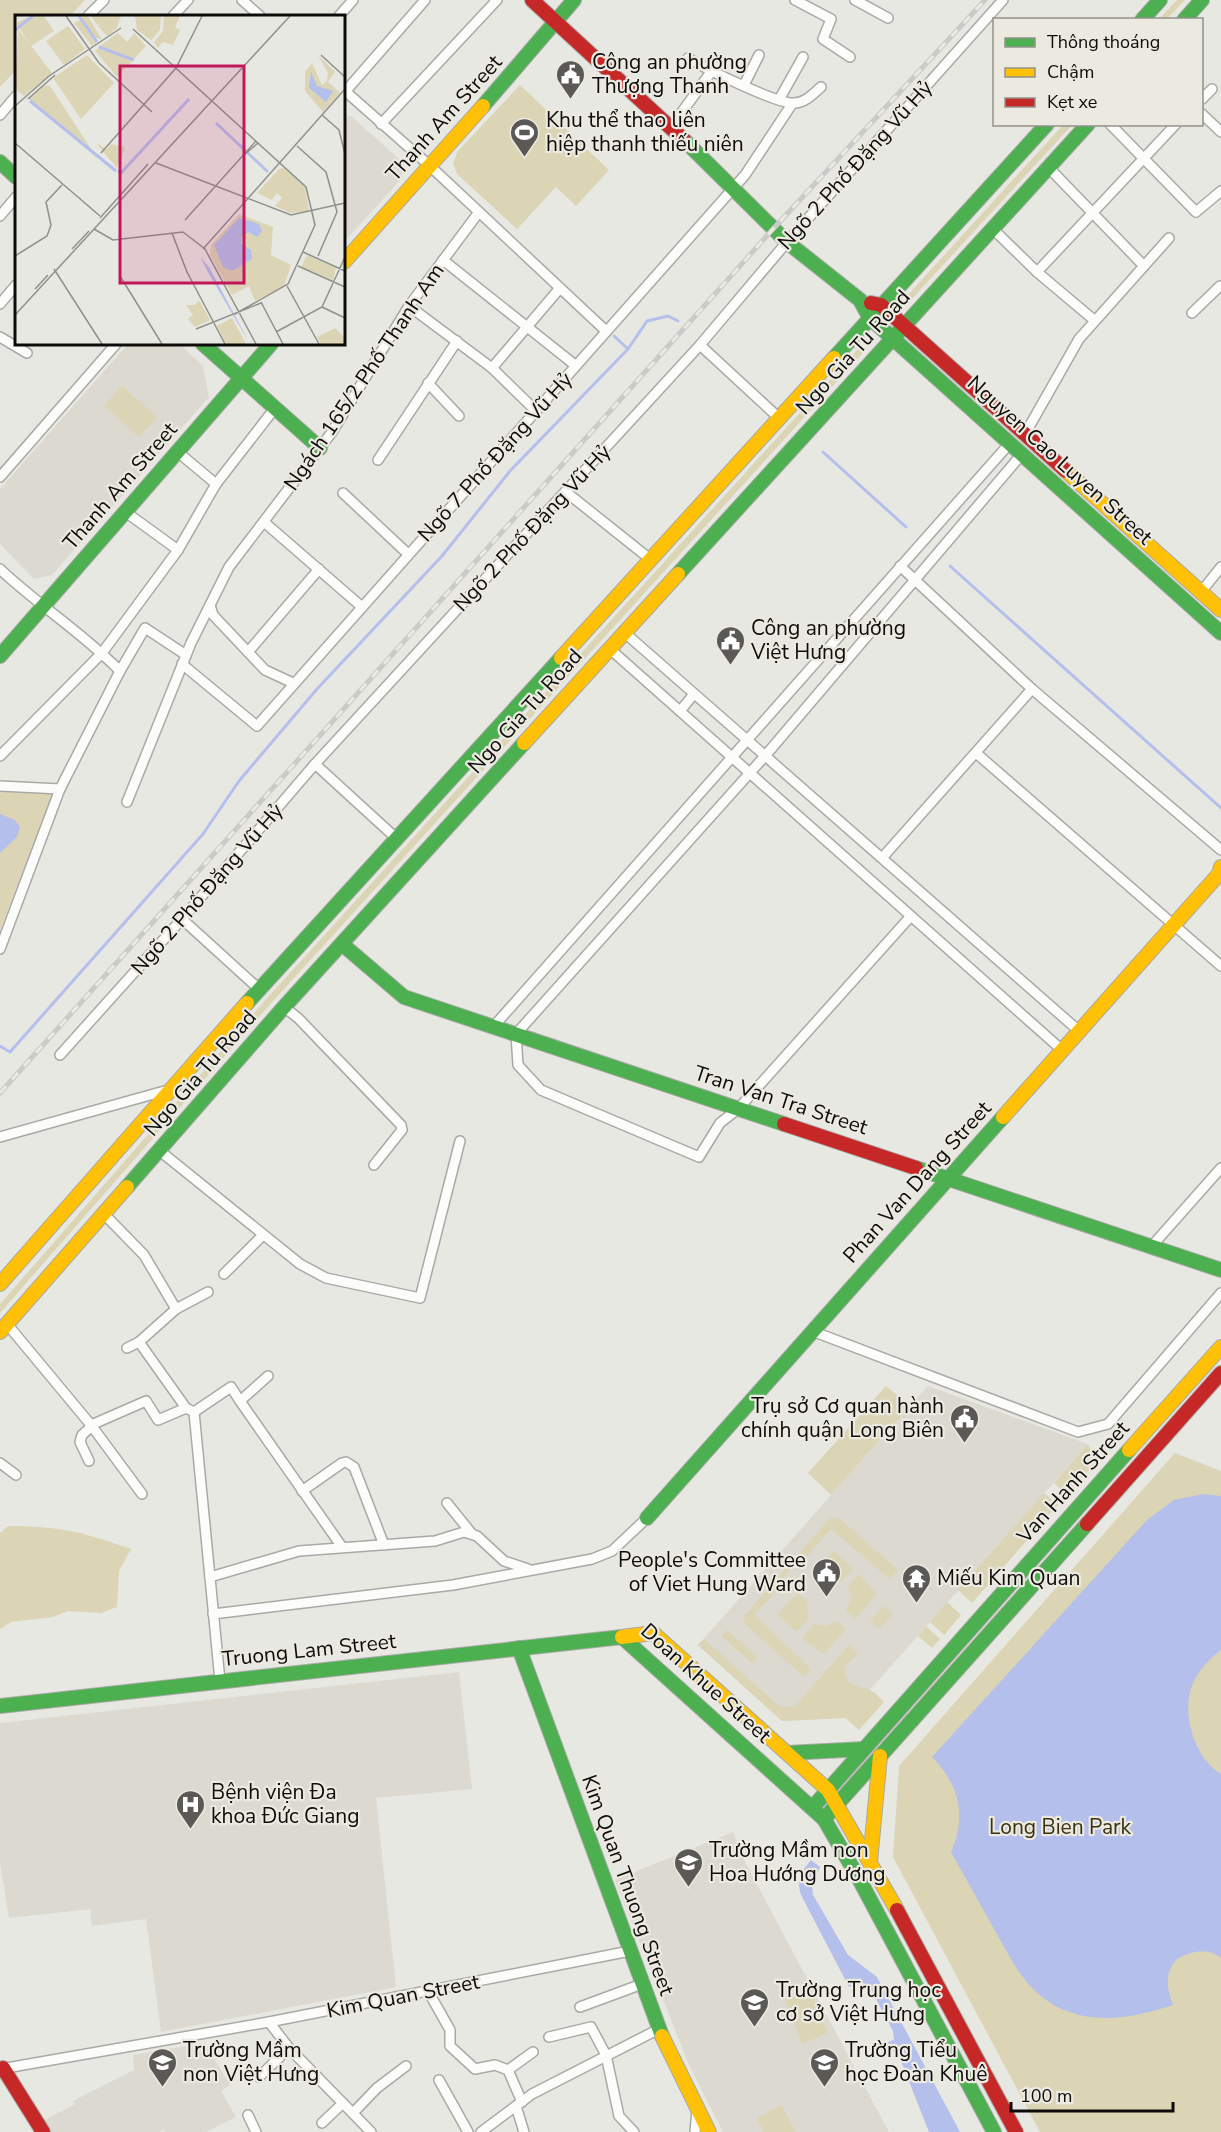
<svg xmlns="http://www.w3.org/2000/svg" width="1221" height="2132" viewBox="0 0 1221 2132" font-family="'Nunito Sans',sans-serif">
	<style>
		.built { fill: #dcdad0 }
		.green { fill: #dbd4b5 }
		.water { fill: #b4bfeb }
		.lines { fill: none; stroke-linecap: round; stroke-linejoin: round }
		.stream { stroke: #b4bfeb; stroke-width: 3 }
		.street-casing { stroke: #a9a9a5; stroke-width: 12 }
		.fast-casing { stroke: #a9a9a5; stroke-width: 16 }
		.slow-casing { stroke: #a9a9a5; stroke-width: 16 }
		.jam-casing { stroke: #a9a9a5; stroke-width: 16 }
		.street { stroke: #fcfcfb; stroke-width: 9 }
		.fast { stroke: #4caf50; stroke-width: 14 }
		.slow { stroke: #ffc107; stroke-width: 14 }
		.jam { stroke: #c62828; stroke-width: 14 }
		.rail-casing { stroke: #cacac9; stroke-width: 5 }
		.rail { stroke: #ebe9e0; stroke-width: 3; stroke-dasharray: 9; stroke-linecap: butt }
		.labels { text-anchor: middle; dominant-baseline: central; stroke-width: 4.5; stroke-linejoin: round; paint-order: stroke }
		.poi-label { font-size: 21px; fill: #0d0c0a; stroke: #ebe9e0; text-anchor: start }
		.street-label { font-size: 21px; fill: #0d0c0a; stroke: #ebe9e0 }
		.park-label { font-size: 21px; fill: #393110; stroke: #ebe9e0 }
		.inset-river { fill: none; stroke: #b4bfeb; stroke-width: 3 }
		.inset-road { fill: none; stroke: #90908c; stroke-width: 1.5 }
		.view { fill: #c2185b; fill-opacity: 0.15; stroke: #c2185b; stroke-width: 3 }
		.inset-edge { fill: none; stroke: #0d0c0a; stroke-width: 3 }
	</style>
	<rect width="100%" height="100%" fill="#e8e8e3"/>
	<g class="built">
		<polygon points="344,115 351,116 399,159 403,177 344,242"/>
		<polygon points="128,344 180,344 203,366 209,397 52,575 34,579 0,544 0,489"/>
		<polygon points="928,1386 1088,1444 845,1718 782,1721 698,1645"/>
		<polygon points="459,1672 472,1789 376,1798 396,1987 161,2032 146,1919 92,1926 90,1909 9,1918 0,1863 0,1723"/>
		<polygon points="733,1832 746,1864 889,2132 723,2132 689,2065 615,1880"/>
		<polygon points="205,2043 230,2085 221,2091 236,2117 206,2132 165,2132 164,2129 159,2132 50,2132 43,2121 75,2104 73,2101 134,2070 133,2055"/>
	</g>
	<g class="green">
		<polygon points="0,0 85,0 70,16 16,16 16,70 0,87"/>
		<polygon points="1177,0 1185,0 1167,19 1159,19"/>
		<polygon points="520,85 609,170 576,206 556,187 517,229 457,174 453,163 458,151"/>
		<polygon points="1063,125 1072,125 910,301 906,302 906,297"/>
		<polygon points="858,349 862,349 862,354 274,1000 0,1313 0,1304 269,996"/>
		<polygon points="122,386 157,417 139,437 104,406"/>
		<polygon points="0,792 53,794 0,930"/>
		<polygon points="886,1386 910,1406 831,1495 808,1473"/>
		<polygon points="1088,1444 1096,1462 1067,1495 1054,1483"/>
		<polygon points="1175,1453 1221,1471 1221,2132 1040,2132 893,1857 899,1766"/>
		<polygon points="1044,1493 1058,1505 972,1603 958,1590"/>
		<polygon points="831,1517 840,1519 898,1570 890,1579 831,1529 802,1562 799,1560 782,1579 784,1582 755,1615 811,1669 804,1677 746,1625 743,1617"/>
		<path d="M8 1526C59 1526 83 1532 131 1549L119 1571 117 1607 101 1613 68 1611 53 1617 11 1622 0 1629V1533Z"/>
		<polygon points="834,1551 853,1569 842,1581 824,1582 814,1573"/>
		<polygon points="859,1574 877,1594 855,1619 846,1611 851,1598 848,1586"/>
		<polygon points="797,1593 807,1602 808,1619 797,1632 777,1615"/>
		<polygon points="947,1602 961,1615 944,1635 930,1622"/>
		<polygon points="884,1606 893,1614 879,1629 870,1621"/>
		<polygon points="837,1621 846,1629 824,1654 802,1638 814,1624 825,1626"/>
		<polygon points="926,1626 940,1639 932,1648 918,1636"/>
		<polygon points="727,1630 757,1657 752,1663 721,1636"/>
		<path d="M704 1639 777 1704 787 1708 797 1704 849 1645 858 1653 845 1667C846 1691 860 1684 872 1691 877 1694 880 1698 884 1702L859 1730 845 1718 782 1721 698 1645Z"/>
		<polygon points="810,1991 828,2033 802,2044 785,2001"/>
		<polygon points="781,2105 796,2132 764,2132 757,2118"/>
	</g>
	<g class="water">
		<polygon points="0,814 15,820 20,827 17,837 0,853"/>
		<path d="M1203 1494 1221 1496V1650C1209 1659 1197 1672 1192 1686 1181 1714 1195 1759 1221 1774V1958C1208 1947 1189 1951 1176 1960 1164 1974 1167 1989 1173 2005 1108 2027 1050 2026 1012 1961L951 1852C967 1816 959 1784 932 1757L1147 1520 1174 1500Z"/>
		<path d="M811 1860 820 1867 812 1886 813 1895 848 1955 877 1977 960 2132H929L899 2056 895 2052 880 2049 881 2044 894 2040 893 2031 869 1986 863 1983 849 1987 801 1895C796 1879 801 1872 811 1860Z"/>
	</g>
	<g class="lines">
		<g class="stream">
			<polyline points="614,336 628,349"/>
			<polyline points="823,452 906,527"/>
			<polyline points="950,566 1221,808"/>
			<polyline points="0,1046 10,1052 203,834 239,781 317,689 442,556 510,471 628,349 647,321 668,316 678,321"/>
		</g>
		<defs>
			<g id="street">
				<polyline points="242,0 260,16"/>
				<polyline points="795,0 831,19 823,39 850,57"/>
				<polyline points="855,0 888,18"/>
				<polyline points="88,16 104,0"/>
				<polyline points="173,16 188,0"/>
				<polyline points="339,16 353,0"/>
				<path d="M688 58C704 68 777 104 794 103 805 103 813 94 821 87"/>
				<polyline points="744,85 759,55"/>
				<polyline points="344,90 430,166 606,331"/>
				<polyline points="344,93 425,0"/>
				<polyline points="780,98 803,57"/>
				<polyline points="1202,99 1212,89"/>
				<polyline points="1202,114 1221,132"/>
				<polyline points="0,115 16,96"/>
				<polyline points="381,124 497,0"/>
				<polyline points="1110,124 1196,212 1221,191"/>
				<polyline points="671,127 711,72"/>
				<polyline points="1049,168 1144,266"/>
				<polyline points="0,216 16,197"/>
				<polyline points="993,229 1037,272 1094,320"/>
				<polyline points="443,260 575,365"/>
				<polyline points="1037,272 1176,124"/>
				<polyline points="0,304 16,285"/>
				<polyline points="409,306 492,368 535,410"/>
				<polyline points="1192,313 1220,286"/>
				<polyline points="0,337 27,353"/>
				<polyline points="700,345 779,418"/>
				<polyline points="492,368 560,288"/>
				<polyline points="428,383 459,416"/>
				<polyline points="1025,434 1079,339 1169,238"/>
				<polyline points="179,453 216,484"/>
				<polyline points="378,460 457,341"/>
				<polyline points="0,477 116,344"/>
				<polyline points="566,492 650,559"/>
				<polyline points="343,493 408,554"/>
				<polyline points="127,513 178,550"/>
				<polyline points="264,522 362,607"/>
				<polyline points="900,566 1032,689 1221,850"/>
				<path d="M0 569C38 605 83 633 120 671"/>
				<polyline points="1201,592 1221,567"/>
				<polyline points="210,605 213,615 265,670 293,683"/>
				<polyline points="625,633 1079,1031"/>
				<polyline points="610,649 1062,1050"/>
				<polyline points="248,652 319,569"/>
				<polyline points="182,664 257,726 745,175 792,104"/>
				<polyline points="680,711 694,694"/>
				<polyline points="976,753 1221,966"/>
				<polyline points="0,756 102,653 178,550 216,484 275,408"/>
				<polyline points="315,764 396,838"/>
				<polyline points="0,786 60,789"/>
				<polyline points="127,802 191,643 229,567 332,432 409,306 479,212"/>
				<polyline points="882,858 1032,689"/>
				<polyline points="911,916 738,1109 720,1123 699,1157 541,1090 518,1065 516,1034 765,756 1022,454"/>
				<polyline points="182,919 259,989"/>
				<polyline points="0,949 60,789 120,671 145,628 186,655"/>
				<polyline points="284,1007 298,1018 401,1125 402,1130 374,1165"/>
				<polyline points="494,1026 1010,443"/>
				<polyline points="60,1055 182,919 315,764 700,345 787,242 1003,0"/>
				<polyline points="0,1137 168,1090"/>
				<polyline points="160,1151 300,1264 326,1278 420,1298 460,1141"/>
				<polyline points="104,1214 144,1255 176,1309"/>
				<polyline points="1151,1247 1221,1168"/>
				<polyline points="224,1274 263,1235"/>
				<polyline points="7,1324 91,1425 146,1401 158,1420 186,1408 194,1412"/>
				<polyline points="812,1331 1078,1432 1108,1424 1221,1293"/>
				<polyline points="139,1342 186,1408"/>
				<polyline points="127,1348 139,1342 176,1309 208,1292"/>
				<polyline points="240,1401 342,1547"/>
				<polyline points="194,1412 220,1681"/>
				<polyline points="194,1412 231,1387 240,1401 268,1376"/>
				<polyline points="91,1425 142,1494"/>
				<polyline points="89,1461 80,1442 82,1435 92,1426"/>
				<polyline points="0,1463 16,1475"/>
				<polyline points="302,1491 342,1463 346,1462 354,1467 384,1545"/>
				<polyline points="447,1503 472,1534"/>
				<polyline points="210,1577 299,1551 435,1541 464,1532 477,1536 504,1561 528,1569"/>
				<polyline points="213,1614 453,1585 592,1559 612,1551 647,1518"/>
				<polyline points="428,1991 450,2030 450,2046 475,2069 495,2065 508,2070 522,2102"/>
				<polyline points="580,2007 642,1984"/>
				<polyline points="269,2022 289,2048 371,2132"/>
				<polyline points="549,2037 591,2027 606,2055 619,2116 634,2132"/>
				<polyline points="0,2069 269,2022 630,1951"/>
				<polyline points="508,2070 533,2052"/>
				<polyline points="259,2077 289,2048"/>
				<polyline points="439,2080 468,2132"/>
				<polyline points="516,2106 524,2132"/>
				<polyline points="353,2113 377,2088 406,2066"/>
				<polyline points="248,2115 256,2132"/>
				<polyline points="322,2123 343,2103"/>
				<polyline points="481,2132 532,2094 659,2029"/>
				<polyline points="695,2132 697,2109"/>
			</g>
			<g id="fast">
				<polyline points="1142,20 1160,0"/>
				<polyline points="1184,20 1202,0"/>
				<polyline points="483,106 574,0"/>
				<polyline points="684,140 787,242 860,300 870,318 1221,633"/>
				<polyline points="0,162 16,177"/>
				<polyline points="203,344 320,448"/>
				<polyline points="834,358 1047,124"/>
				<polyline points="678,574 1088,124"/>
				<polyline points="0,656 271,344"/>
				<polyline points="342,944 404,997 784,1124"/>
				<polyline points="247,1003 561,658"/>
				<polyline points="916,1168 1221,1270"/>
				<polyline points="127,1187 284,1007 524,743"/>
				<polyline points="647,1518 1003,1117"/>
				<polyline points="622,1637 824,1819 858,1877 994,2132"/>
				<polyline points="519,1648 662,2036"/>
				<polyline points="0,1706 622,1637"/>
				<polyline points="787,1753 864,1749"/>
				<polyline points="813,1807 1129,1450"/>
				<polyline points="824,1819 1087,1524"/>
			</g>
			<g id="slow">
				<polyline points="344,262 483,106"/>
				<polyline points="1066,471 1221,610"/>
				<polyline points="561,658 834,358"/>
				<polyline points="524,743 678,574"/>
				<polyline points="1003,1117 1219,874 1221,867"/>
				<polyline points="0,1284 247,1003"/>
				<polyline points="0,1332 127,1187"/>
				<polyline points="1129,1450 1221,1347"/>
				<polyline points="622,1637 653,1633 828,1790 897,1910"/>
				<polyline points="870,1862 880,1756"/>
				<polyline points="662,2036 709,2132"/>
			</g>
			<g id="jam">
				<polyline points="532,0 684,140"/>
				<polyline points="871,303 881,305 1066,471"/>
				<polyline points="784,1124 916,1168"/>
				<polyline points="1087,1524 1221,1373"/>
				<polyline points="897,1910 1016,2132"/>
				<polyline points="3,2068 43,2132"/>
			</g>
		</defs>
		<use href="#street" class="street-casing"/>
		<use href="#fast" class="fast-casing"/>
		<use href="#slow" class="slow-casing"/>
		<use href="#jam" class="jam-casing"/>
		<use href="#street" class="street"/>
		<use href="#fast" class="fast"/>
		<use href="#slow" class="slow"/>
		<use href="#jam" class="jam"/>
		<defs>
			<polyline id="rail" points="0,1093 773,229 985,0"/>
		</defs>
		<use href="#rail" class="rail-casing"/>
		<use href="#rail" class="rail"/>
	</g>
	<defs>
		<symbol id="civic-pin" viewBox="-11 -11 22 30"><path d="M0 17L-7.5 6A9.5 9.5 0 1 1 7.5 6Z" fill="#5a5956" stroke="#ebe9e0"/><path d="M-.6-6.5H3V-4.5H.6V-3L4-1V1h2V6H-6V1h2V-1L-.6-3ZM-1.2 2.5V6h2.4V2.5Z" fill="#fff"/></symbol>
		<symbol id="stadium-pin" viewBox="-11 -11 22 30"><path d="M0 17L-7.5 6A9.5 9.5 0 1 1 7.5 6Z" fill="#5a5956" stroke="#ebe9e0"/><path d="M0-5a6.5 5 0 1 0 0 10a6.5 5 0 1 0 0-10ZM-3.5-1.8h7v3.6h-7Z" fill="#fff"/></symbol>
		<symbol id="temple-pin" viewBox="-11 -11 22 30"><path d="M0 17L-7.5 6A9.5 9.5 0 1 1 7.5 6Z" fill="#5a5956" stroke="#ebe9e0"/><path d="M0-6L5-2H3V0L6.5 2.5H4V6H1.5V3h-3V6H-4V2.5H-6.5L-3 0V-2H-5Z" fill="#fff"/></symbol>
		<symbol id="hospital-pin" viewBox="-11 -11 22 30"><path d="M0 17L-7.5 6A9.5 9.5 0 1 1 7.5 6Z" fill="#5a5956" stroke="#ebe9e0"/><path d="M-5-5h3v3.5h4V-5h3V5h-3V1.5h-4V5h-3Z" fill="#fff"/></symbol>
		<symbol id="school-pin" viewBox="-11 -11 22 30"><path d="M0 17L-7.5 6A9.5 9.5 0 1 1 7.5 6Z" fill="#5a5956" stroke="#ebe9e0"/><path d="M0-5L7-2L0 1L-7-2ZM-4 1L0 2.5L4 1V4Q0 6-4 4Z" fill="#fff"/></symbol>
	</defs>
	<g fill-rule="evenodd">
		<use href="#civic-pin" x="554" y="58" width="33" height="45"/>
		<use href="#stadium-pin" x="508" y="116" width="33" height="45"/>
		<use href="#civic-pin" x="714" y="624" width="33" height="45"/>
		<use href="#civic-pin" x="948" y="1402" width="33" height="45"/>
		<use href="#civic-pin" x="810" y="1556" width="33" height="45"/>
		<use href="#temple-pin" x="900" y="1562" width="33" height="45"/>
		<use href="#hospital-pin" x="174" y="1788" width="33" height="45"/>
		<use href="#school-pin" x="672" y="1846" width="33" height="45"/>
		<use href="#school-pin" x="738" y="1986" width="33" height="45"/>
		<use href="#school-pin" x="146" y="2046" width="33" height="45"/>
		<use href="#school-pin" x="808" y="2046" width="33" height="45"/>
	</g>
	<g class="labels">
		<g class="poi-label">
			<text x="592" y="62">Công an phường<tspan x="592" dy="24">Thượng Thanh</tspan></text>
			<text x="546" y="120">Khu thể thao liên<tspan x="546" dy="24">hiệp thanh thiếu niên</tspan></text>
			<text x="751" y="628">Công an phường<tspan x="751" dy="24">Việt Hưng</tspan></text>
			<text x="944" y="1406" text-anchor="end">Trụ sở Cơ quan hành<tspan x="944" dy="24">chính quận Long Biên</tspan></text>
			<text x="806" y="1560" text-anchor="end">People's Committee<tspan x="806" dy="24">of Viet Hung Ward</tspan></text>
			<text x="937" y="1578">Miếu Kim Quan</text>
			<text x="211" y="1792">Bệnh viện Đa<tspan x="211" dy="24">khoa Đức Giang</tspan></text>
			<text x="709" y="1850">Trường Mầm non<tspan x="709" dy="24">Hoa Hướng Dương</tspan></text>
			<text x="776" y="1990">Trường Trung học<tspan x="776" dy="24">cơ sở Việt Hưng</tspan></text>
			<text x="183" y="2050">Trường Mầm<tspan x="183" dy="24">non Việt Hưng</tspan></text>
			<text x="845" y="2050">Trường Tiểu<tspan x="845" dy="24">học Đoàn Khuê</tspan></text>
		</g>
		<g class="street-label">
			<text transform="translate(444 118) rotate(-48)">Thanh Am Street</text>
			<text transform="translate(855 165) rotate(-48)">Ngõ 2 Phố Đặng Vũ Hỷ</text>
			<text transform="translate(853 352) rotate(-48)">Ngo Gia Tu Road</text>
			<text transform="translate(364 377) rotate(-56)">Ngách 165/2 Phố Thanh Am</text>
			<text transform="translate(495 457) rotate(-48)">Ngõ 7 Phố Đặng Vũ Hỷ</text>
			<text transform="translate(1060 460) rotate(42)">Nguyen Cao Luyen Street</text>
			<text transform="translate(120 486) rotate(-49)">Thanh Am Street</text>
			<text transform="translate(532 528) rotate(-47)">Ngõ 2 Phố Đặng Vũ Hỷ</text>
			<text transform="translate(525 711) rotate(-48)">Ngo Gia Tu Road</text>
			<text transform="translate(207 889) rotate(-49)">Ngõ 2 Phố Đặng Vũ Hỷ</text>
			<text transform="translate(200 1073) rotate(-49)">Ngo Gia Tu Road</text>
			<text transform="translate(781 1100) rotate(18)">Tran Van Tra Street</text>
			<text transform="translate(917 1182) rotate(-48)">Phan Van Dang Street</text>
			<text transform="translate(1073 1482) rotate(-48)">Van Hanh Street</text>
			<text transform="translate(309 1650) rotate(-6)">Truong Lam Street</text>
			<text transform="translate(706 1683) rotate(42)">Doan Khue Street</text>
			<text transform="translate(628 1885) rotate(70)">Kim Quan Thuong Street</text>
			<text transform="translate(403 1996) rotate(-11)">Kim Quan Street</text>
		</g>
		<g class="park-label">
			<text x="1060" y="1827">Long Bien Park</text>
		</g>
	</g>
	<g transform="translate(15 15)">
		<rect width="330" height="330" fill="#e8e8e3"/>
		<path d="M16 1H29L39 16 16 31 1 8ZM69 1H73L87 25 79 22 66 4ZM76 1H106L102 13 92 21 83 11 86 8 82 10ZM120 1H146L145 15 136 25 122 15ZM149 1H165L160 12 165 15 158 30 148 27 143 33 139 27 148 16ZM65 5 81 28 77 31 59 8ZM53 11 70 34 49 50 31 26ZM3 14 37 58 9 81 0 74ZM103 18 112 27 119 18 131 31 102 62 80 36 84 32 89 36 91 34 85 31ZM72 40 99 68 66 104 38 63ZM303 40 320 57 313 67 325 78 308 97 290 76V57L297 48 307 70 312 66 313 58ZM30 70 35 71 82 143 14 84ZM81 128 92 134 96 129 110 132 102 153ZM269 153 290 172 294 196 275 198 260 191 267 183 262 178 257 185 242 178 264 154ZM224 199 258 212 256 240 276 250 269 271 240 286 234 271 217 280 195 240 196 230ZM292 240 321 253 318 265 286 252ZM184 285 195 305 180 312 173 304 178 300 171 290H180ZM217 303 231 329H211L202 311ZM320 313 330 323V329H306L302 322Z" fill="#dbd4b5"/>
		<path d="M296 57 302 71 318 76 311 87 294 73ZM224 203 244 209 247 216 242 222 234 217 227 220 226 229 236 235 237 244 217 256 208 252 199 230ZM188 241 187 244 194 252 235 329 194 259 186 244Z" fill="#b4bfeb"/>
		<path class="inset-river" d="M64 1 82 27M0 15 18 1M84 32 119 45M15 86 101 156M201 108 253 157M103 156 106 158 174 84"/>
		<path class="inset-road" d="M51 1 84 48 137 97M118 14 291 172 300 210 273 269 220 299M306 40 330 62M13 84 40 60M0 91 34 61 106 13M307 100 324 115 330 139M0 128 85 201M282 131 311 157 322 197 303 241M86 138 161 53 187 1M229 140 243 128M141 148 276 200 330 188M85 203 133 149M170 205 241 126M79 214 98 225 168 217M168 217 190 234 241 329M157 218 172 257 210 329M57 234 74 216M188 234 330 74M288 237 330 256M0 241 32 221 36 210 31 187 47 170M283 251 330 272M39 254 87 329M105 261 147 329M272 271 304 329M20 274 33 260M246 287 268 329M307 292 330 303M0 300 275 1M181 314 246 288M261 317 307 292 330 242"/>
		<path class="view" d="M105 51H229V268H105Z"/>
		<rect width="330" height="330" class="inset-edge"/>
	</g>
	<rect x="993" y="18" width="210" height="108" fill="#ebe9e0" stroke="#92918a" stroke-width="1.5"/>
	<rect x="1005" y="38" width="30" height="9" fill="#4caf50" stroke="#92918a" stroke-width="1.5"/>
	<text x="1047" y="48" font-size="18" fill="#0d0c0a">Thông thoáng</text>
	<rect x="1005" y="68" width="30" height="9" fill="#ffc107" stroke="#92918a" stroke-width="1.5"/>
	<text x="1047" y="78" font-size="18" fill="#0d0c0a">Chậm</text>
	<rect x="1005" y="98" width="30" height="9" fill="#c62828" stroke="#92918a" stroke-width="1.5"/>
	<text x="1047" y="108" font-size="18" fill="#0d0c0a">Kẹt xe</text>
	<path d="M1011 2102v9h162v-9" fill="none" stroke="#0d0c0a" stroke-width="3"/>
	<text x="1020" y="2102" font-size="18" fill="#0d0c0a" stroke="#ebe9e0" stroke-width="4.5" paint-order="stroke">100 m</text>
</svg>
